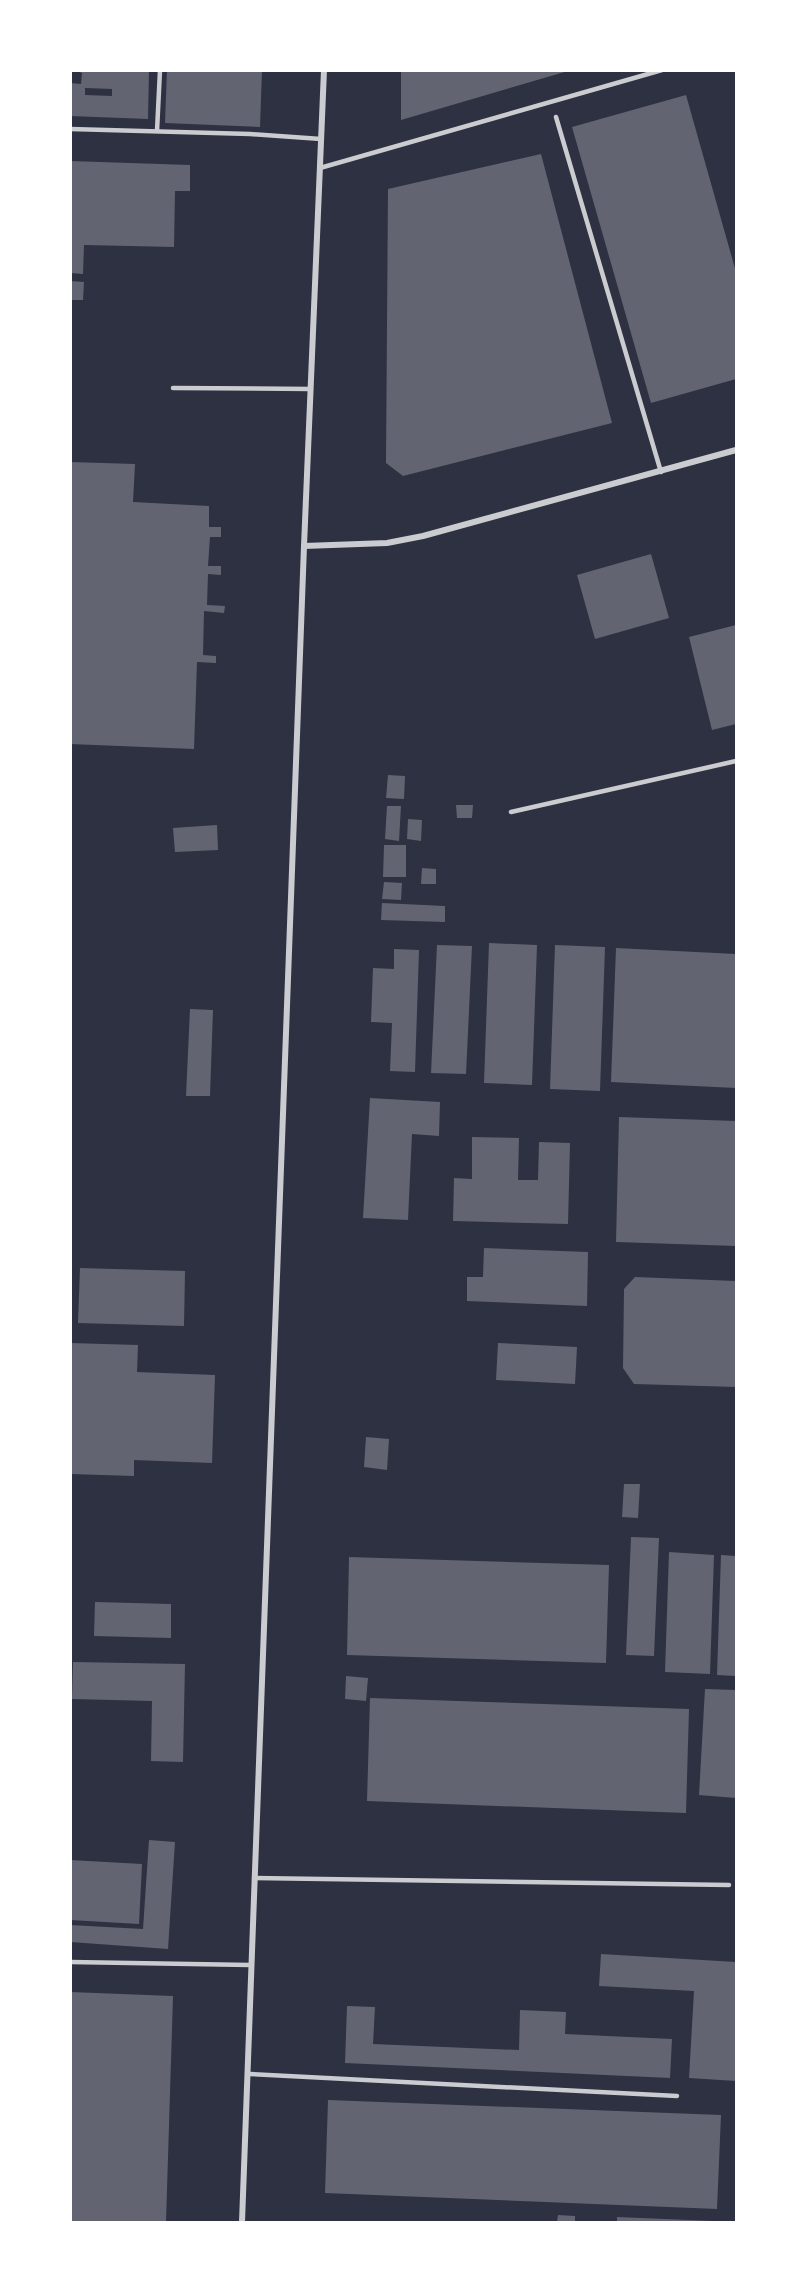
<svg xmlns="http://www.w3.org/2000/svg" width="807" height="2293" viewBox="0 0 807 2293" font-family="Figtree,sans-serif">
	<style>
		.building { fill: #626471; fill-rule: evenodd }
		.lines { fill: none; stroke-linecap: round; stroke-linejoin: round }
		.service { stroke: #caccd0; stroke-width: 4.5 }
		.minor { stroke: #caccd0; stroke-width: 6 }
	</style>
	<rect width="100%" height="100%" fill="#2d3142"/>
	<g class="building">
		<path d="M75 70H149L148 119 70 116V83L81 84 82 73ZM85 88 112 89V96L85 95Z"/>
		<polygon points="167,70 262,70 260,127 165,123"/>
		<polygon points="401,70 568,70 568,71 401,120"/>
		<polygon points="686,95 736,272 736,379 651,403 572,127"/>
		<polygon points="541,154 612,423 403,476 386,463 388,189"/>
		<polygon points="70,161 190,165 190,191 175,191 174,247 84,245 83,274 70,273"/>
		<polygon points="70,281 84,282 83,300 70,300"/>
		<polygon points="70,462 135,464 133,502 209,506 209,527 221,527 221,537 210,537 208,566 221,566 221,575 208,574 207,605 225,606 224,613 204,611 203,655 216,656 216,663 197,662 194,749 70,744"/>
		<polygon points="651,554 669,618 595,639 577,575"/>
		<polygon points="736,625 736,724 712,730 689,637"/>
		<polygon points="388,775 405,776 404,799 386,798"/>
		<polygon points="456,805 473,805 472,818 457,818"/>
		<polygon points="387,806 401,806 399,841 385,839"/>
		<polygon points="408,819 422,820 421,841 407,839"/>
		<polygon points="217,825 218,850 175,852 173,828"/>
		<polygon points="384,845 406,845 406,877 383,877"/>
		<polygon points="422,868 436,869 436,884 421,884"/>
		<polygon points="384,882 402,883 401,900 382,899"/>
		<polygon points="382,903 445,906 445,922 381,920"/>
		<polygon points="489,943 537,945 532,1085 484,1083"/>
		<polygon points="437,945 472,946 466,1074 431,1073"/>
		<polygon points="555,945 605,947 600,1091 550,1089"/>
		<polygon points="616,948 736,954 736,1088 611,1082"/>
		<polygon points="394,949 419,950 415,1072 390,1071 392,1023 371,1022 373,968 394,969"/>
		<polygon points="190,1009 213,1010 210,1096 186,1096"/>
		<polygon points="370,1098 440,1102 439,1136 412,1134 408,1220 363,1218"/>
		<polygon points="619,1117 736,1121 736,1246 616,1242"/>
		<polygon points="472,1137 519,1138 518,1180 538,1180 539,1142 570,1143 568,1224 453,1221 454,1178 472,1179"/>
		<polygon points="484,1248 588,1252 587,1306 467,1301 467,1277 483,1277"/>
		<polygon points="80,1268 185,1271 184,1326 78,1323"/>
		<polygon points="635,1277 736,1281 736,1387 634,1384 623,1368 624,1289"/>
		<polygon points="70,1343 138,1345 137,1372 215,1375 212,1463 134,1460 134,1476 70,1474"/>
		<polygon points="498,1343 577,1347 575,1384 496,1380"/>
		<polygon points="366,1437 389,1439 387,1470 364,1467"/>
		<polygon points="624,1484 640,1484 638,1518 622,1517"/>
		<polygon points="631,1537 659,1538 654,1656 626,1655"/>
		<polygon points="669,1552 714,1555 710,1674 665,1672"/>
		<polygon points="721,1555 736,1556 736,1676 717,1675"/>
		<polygon points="349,1557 609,1565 606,1663 347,1655"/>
		<polygon points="95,1602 171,1604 171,1638 94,1636"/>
		<polygon points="73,1662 185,1664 183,1762 151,1761 152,1701 72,1699"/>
		<polygon points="346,1676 368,1678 366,1701 345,1699"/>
		<polygon points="705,1689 736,1690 736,1798 699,1795"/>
		<polygon points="370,1698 689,1709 686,1813 367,1801"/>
		<polygon points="149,1840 175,1842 168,1949 70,1942 70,1925 143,1929"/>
		<polygon points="70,1860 142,1864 139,1924 70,1920"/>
		<polygon points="601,1954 736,1962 736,2081 689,2078 694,1991 599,1986"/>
		<polygon points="70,1992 173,1996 166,2222 70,2222"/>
		<polygon points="347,2006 375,2007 373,2044 519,2050 520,2010 566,2012 565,2034 672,2039 670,2078 345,2063"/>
		<polygon points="328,2100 721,2115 717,2209 325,2193"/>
		<polygon points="558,2215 575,2216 575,2222 557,2222"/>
		<polygon points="617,2217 713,2221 713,2222 617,2222"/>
	</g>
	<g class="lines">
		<g class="service">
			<polyline points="556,117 661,472"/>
			<polyline points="70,129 250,134 321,139"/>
			<polyline points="157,131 160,70"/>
			<polyline points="320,168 662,70"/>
			<polyline points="173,388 311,389"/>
			<polyline points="511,812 736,761"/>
			<polyline points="254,1878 729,1885"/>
			<polyline points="70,1962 250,1965"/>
			<polyline points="249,2074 677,2096"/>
		</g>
		<g class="minor">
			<polyline points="304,546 387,543 423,536 736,450"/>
			<polyline points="242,2222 304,546 324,70"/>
		</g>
	</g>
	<rect width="807" height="2293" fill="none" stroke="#ffffff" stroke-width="144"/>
</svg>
